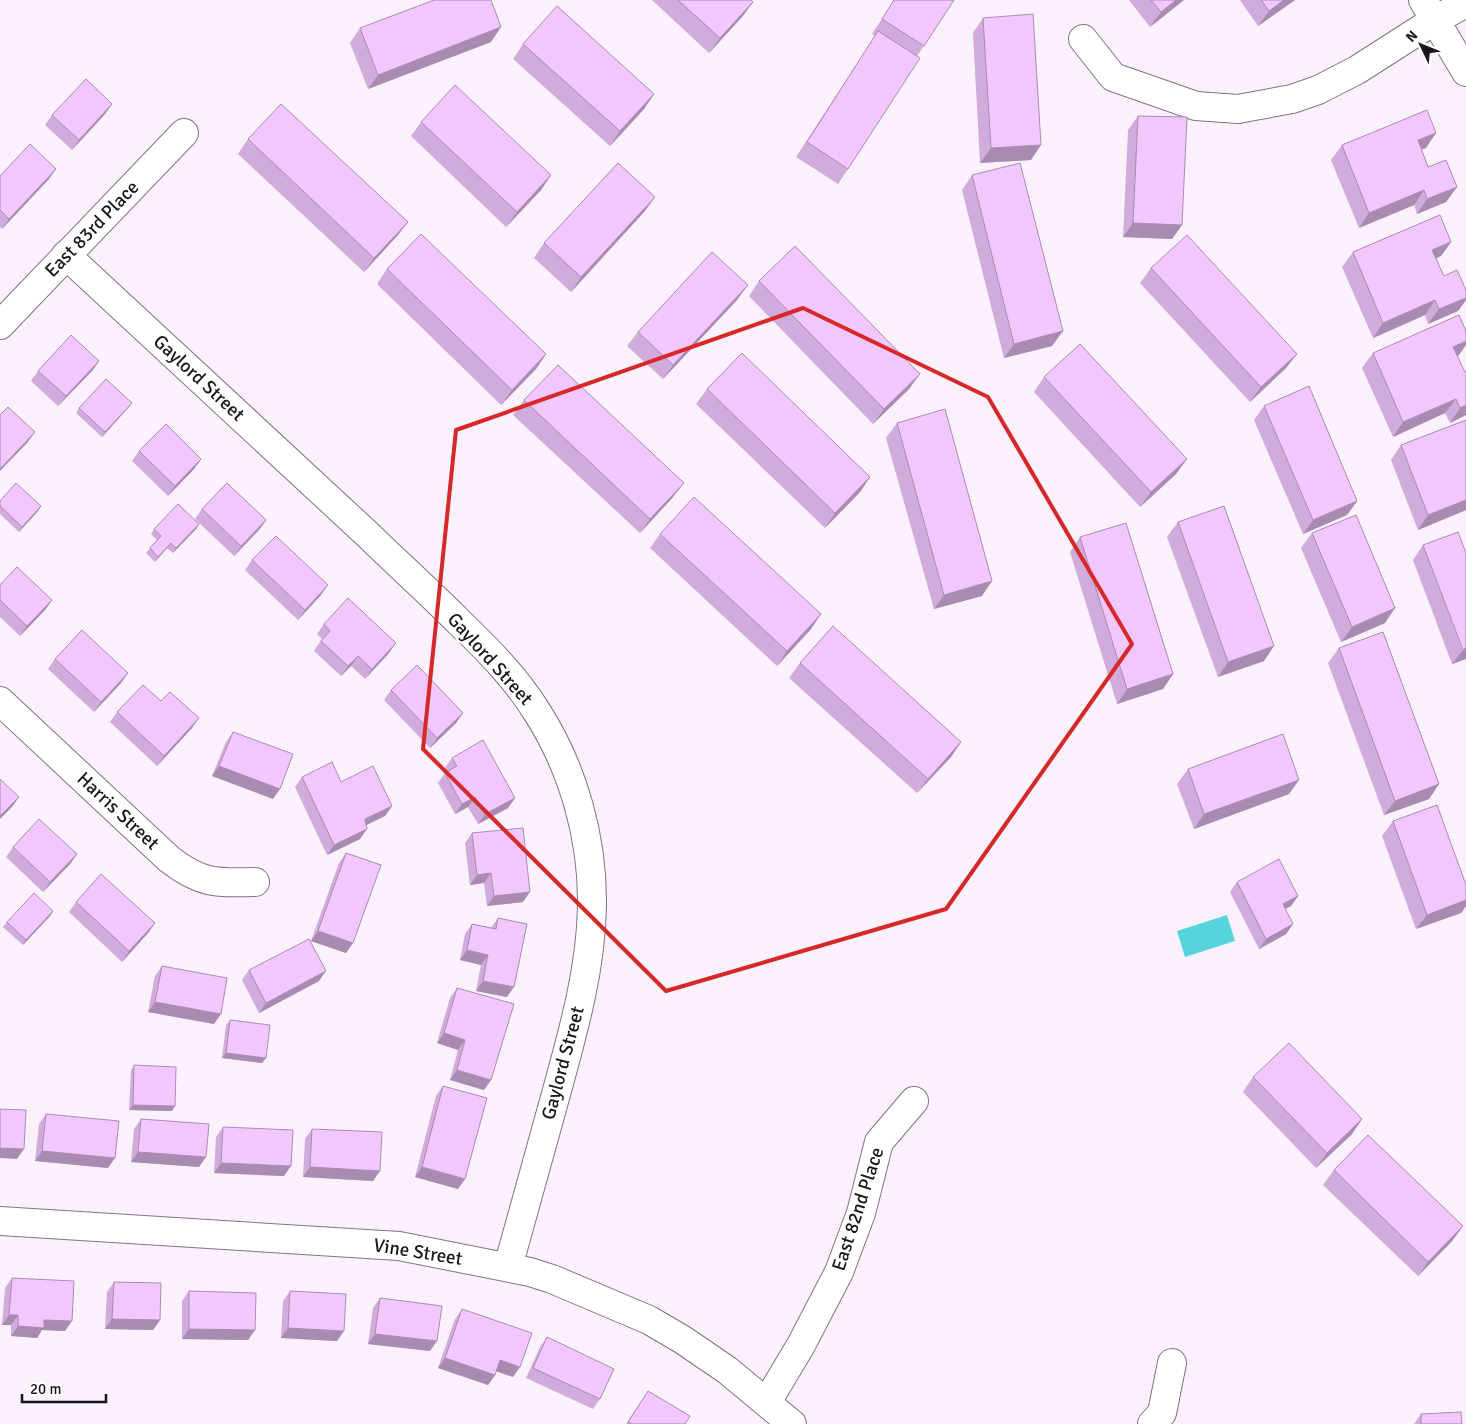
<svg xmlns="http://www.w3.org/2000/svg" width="1466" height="1424" viewBox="0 0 1466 1424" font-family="Signika,sans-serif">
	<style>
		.water { fill: #56d4dc }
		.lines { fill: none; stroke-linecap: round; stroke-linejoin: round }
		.minor-casing { stroke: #817385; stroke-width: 30 }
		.minor { stroke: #fff; stroke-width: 28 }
		.wall { fill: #d0abdb }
		.shaded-wall { fill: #a98bb2 }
		.building { fill: #f2c7ff; stroke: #a98bb2 }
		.marked { fill: none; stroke: #d62828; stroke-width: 4; stroke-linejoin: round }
		.labels { text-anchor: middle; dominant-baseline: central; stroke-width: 5; stroke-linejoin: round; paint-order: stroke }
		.street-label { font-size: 19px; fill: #1b161d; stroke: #fff }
	</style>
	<rect width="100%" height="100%" fill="#faf1fc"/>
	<polygon class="water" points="1227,915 1235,941 1185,957 1177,931"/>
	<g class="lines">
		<defs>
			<g id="minor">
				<polyline points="1423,0 1466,72"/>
				<polyline points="1083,39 1113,77 1196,106 1238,109 1292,99 1318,90 1357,70 1435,20 1466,3"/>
				<path d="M66 255C166 347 266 440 366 533 397 563 429 592 460 623 488 650 516 678 537 712 573 768 593 838 592 906 591 970 573 1032 556 1094 540 1151 524 1209 508 1267"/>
				<polyline points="0,325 184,133"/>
				<path d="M0 701 169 859C201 884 216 883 255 882"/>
				<polyline points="0,1221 399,1246 530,1272 552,1279 649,1320 683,1340 727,1370 792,1424"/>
				<polyline points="767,1402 801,1345 839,1272 861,1213 879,1142 914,1101"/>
				<polyline points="1152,1424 1162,1413 1172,1363"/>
			</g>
		</defs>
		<use href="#minor" class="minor-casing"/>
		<use href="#minor" class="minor"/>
	</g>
	<g class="wall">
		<polygon points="652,0 751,0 753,2 742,17 709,53"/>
		<polygon points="894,0 954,0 917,56 848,169 838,184 796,157 875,36 872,34"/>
		<polygon points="1129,0 1184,0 1150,27"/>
		<polygon points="1240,0 1295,0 1258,26"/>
		<polygon points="983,18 1031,160 980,163 973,33"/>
		<polygon points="360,28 491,42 368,89 350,43"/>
		<polygon points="523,44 654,94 644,109 610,146 513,59"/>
		<polygon points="112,104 105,114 72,150 45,125 52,115"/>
		<polygon points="1138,116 1182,225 1172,239 1123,237 1128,130"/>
		<polygon points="421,122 551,175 541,190 506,227 411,136"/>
		<polygon points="248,139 408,222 397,236 364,272 238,154"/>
		<polygon points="1342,145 1426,148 1421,149 1428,167 1457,187 1446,202 1417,214 1414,205 1359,228 1331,160"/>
		<polygon points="972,175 1052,346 1004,358 962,190"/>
		<polygon points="0,176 49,179 2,229 0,227"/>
		<polygon points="655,197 644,212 571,292 534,258 544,243"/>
		<polygon points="1451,242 1441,256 1436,258 1444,276 1466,290 1466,300 1458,311 1428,324 1425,315 1373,338 1342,267 1353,252"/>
		<polygon points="1151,268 1297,354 1286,368 1250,402 1140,283"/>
		<polygon points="387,269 546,354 536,369 501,405 377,284"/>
		<polygon points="759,281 909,389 873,424 749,296"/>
		<polygon points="737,300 663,379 627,346 638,332"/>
		<polygon points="1373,353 1459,355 1457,356 1466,415 1450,423 1445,413 1393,437 1362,368"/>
		<polygon points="99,361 92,371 58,406 31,381 38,371"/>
		<polygon points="1044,377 1187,459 1176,474 1140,507 1034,392"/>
		<polygon points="707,389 870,477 860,492 825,528 696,404"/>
		<polygon points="524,400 673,497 640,533 513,415"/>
		<polygon points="132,403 128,408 102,437 76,413 79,408"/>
		<polygon points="1264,406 1357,501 1347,515 1303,534 1254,420"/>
		<polygon points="1466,420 1466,510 1418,530 1391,460 1401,445"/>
		<polygon points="897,423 982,596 934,609 886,438"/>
		<polygon points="139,451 201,459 194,469 168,496 132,461"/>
		<polygon points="0,501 38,511 19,532 0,514"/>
		<polygon points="202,509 266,520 259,530 234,556 195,519"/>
		<polygon points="1178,522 1264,661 1218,677 1167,537"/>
		<polygon points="199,524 196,529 173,553 167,548 155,562 146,553 157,540 151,534 154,529"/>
		<polygon points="1312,533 1385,623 1341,642 1301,548"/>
		<polygon points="660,534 811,629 777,666 650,548"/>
		<polygon points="1080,537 1173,674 1163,689 1117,704 1070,552"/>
		<polygon points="1423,545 1466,659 1452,664 1413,560"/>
		<polygon points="252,560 321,595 298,620 245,570"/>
		<polygon points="0,585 52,600 45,610 20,636 0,617"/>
		<polygon points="324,624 389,653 365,679 351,666 341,676 314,651 322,639 317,634"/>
		<polygon points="1339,648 1439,784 1429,799 1384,815 1328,663"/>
		<polygon points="55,659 128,673 121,683 94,712 48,669"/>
		<polygon points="800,663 961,742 951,757 917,793 789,678"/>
		<polygon points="391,690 463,713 456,723 430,748 384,700"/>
		<polygon points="161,701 192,728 157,766 110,722 117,712"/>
		<polygon points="233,732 273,799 212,776 226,742"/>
		<polygon points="452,758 515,798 508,808 478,824 468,807 455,814 438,783 445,773 447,771 445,768"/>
		<polygon points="1188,769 1289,794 1194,829 1177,784"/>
		<polygon points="302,777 341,782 392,806 385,816 366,825 360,839 327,855 295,787"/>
		<polygon points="1393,821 1466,885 1466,906 1461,913 1416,929 1382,836"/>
		<polygon points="472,833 523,902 487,906 484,883 470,885 465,843"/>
		<polygon points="13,847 77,854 70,864 43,892 6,857"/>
		<polygon points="346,853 346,953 311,941 339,863"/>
		<polygon points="1237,882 1298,896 1291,906 1285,909 1293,924 1286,934 1259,949 1230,892"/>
		<polygon points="76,902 155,923 148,933 122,962 69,912"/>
		<polygon points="53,911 50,916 23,945 3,927 7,922"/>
		<polygon points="498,918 507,997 476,991 481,965 460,960 465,934 472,924 491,928"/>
		<polygon points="162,966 214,1024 148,1012 155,976"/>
		<polygon points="249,970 319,981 259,1013 242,980"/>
		<polygon points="457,988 484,1090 450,1080 458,1050 437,1043 450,998"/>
		<polygon points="230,1020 266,1058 262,1063 222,1058 226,1025"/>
		<polygon points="134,1065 172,1111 129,1110 131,1070"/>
		<polygon points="1253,1077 1362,1119 1352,1134 1316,1168 1243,1092"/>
		<polygon points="443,1086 458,1189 415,1177 436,1096"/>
		<polygon points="46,1114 108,1168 35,1161 39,1124"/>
		<polygon points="141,1119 199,1167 131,1162 134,1129"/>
		<polygon points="223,1127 284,1176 214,1173 216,1137"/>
		<polygon points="312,1129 373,1181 303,1177 305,1139"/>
		<polygon points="1334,1170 1463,1226 1452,1241 1418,1276 1323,1185"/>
		<polygon points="12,1278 65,1331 42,1330 37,1338 11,1336 11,1325 2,1325 5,1288"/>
		<polygon points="114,1282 160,1320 153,1330 105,1329 107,1292"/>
		<polygon points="189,1291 255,1330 248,1340 182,1339 182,1301"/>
		<polygon points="290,1291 337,1341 281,1338 283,1301"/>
		<polygon points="380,1298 430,1351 368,1344 373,1308"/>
		<polygon points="462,1309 513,1377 496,1371 495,1375 488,1385 438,1368 455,1319"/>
		<polygon points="547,1337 600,1399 593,1409 526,1378 540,1347"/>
		<polygon points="648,1391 685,1424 626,1424"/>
		<polygon points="1421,1414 1462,1424 1414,1424"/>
	</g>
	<g class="shaded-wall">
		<polygon points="1176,0 1184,0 1150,27 1161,12"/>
		<polygon points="1284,0 1295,0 1258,26 1269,11"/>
		<polygon points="753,2 742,17 709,53 720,38"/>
		<polygon points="501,27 491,42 368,89 378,75"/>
		<polygon points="654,94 644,109 610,146 620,131"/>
		<polygon points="112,104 105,114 72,150 79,140"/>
		<polygon points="1436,133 1426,148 1407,155 1418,140"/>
		<polygon points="1041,145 1031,160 980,163 991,148"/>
		<polygon points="56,169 49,179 2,229 9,219"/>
		<polygon points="551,175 541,190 506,227 517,212"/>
		<polygon points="1457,187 1446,202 1417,214 1427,199"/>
		<polygon points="1424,190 1414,205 1359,228 1369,213"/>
		<polygon points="655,197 644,212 571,292 581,277"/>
		<polygon points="408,222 397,236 364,272 374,258"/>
		<polygon points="1133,223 1182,225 1172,239 1123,237"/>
		<polygon points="1451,242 1441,256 1422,265 1432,250"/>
		<polygon points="748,285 737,300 663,379 673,365"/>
		<polygon points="1466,298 1466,300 1458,311 1428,324 1439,309"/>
		<polygon points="1435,300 1425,315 1373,338 1383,323"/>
		<polygon points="1063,331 1052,346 1004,358 1014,344"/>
		<polygon points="1466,341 1466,345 1459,355 1443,362 1453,347"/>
		<polygon points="546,354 536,369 501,405 512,390"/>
		<polygon points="1297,354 1286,368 1250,402 1261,387"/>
		<polygon points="99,361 92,371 58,406 66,396"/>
		<polygon points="920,374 909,389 873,424 884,409"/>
		<polygon points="1456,399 1445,413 1393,437 1403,422"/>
		<polygon points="132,403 128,408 102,437 105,432"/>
		<polygon points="1466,405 1466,415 1450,423 1460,408"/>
		<polygon points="35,432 28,442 0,471 0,469"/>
		<polygon points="201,459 194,469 168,496 175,486"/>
		<polygon points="1187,459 1176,474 1140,507 1151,492"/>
		<polygon points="870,477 860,492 825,528 835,513"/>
		<polygon points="684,483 673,497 640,533 650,519"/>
		<polygon points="1466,500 1466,510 1418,530 1428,515"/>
		<polygon points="1357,501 1347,515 1303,534 1313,520"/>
		<polygon points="41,506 38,511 19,532 22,527"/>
		<polygon points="266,520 259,530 234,556 241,546"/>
		<polygon points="199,524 196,529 173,553 176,548"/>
		<polygon points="171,543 167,548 155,562 158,557"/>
		<polygon points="992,581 982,596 934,609 944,595"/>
		<polygon points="328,585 321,595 298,620 305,610"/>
		<polygon points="52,600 45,610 20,636 27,626"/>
		<polygon points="1395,608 1385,623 1341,642 1352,627"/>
		<polygon points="821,614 811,629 777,666 787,651"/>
		<polygon points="396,643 389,653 365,679 372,669"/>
		<polygon points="1274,646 1264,661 1218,677 1228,662"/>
		<polygon points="1466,648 1466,659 1452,664 1463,650"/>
		<polygon points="358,656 351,666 341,676 348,666"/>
		<polygon points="128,673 121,683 94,712 101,702"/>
		<polygon points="1173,674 1163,689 1117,704 1127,689"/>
		<polygon points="463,713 456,723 430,748 437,738"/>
		<polygon points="199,718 192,728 157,766 164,756"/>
		<polygon points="961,742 951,757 917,793 928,779"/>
		<polygon points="219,766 280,789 273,799 212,776"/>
		<polygon points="1299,780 1289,794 1194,829 1204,814"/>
		<polygon points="1439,784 1429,799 1384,815 1395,801"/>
		<polygon points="19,797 12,807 0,819 0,816"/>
		<polygon points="475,797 468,807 455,814 462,804"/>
		<polygon points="515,798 508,808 478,824 485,814"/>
		<polygon points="392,806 385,816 358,829 365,819"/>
		<polygon points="367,829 360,839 327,855 334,845"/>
		<polygon points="77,854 70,864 43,892 50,882"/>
		<polygon points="491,873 484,883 470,885 477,875"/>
		<polygon points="530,892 523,902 487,906 494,896"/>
		<polygon points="1298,896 1291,906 1276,914 1283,904"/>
		<polygon points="1466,900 1466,906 1461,913 1416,929 1427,915"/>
		<polygon points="53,911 50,916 23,945 26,940"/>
		<polygon points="155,923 148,933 122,962 129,951"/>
		<polygon points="1293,924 1286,934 1259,949 1266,939"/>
		<polygon points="318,931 353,943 346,953 311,941"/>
		<polygon points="467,950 488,955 481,965 460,960"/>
		<polygon points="326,971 319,981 259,1013 266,1003"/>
		<polygon points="483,981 514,987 507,997 476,991"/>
		<polygon points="155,1002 221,1014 214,1024 148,1012"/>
		<polygon points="444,1033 465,1040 458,1050 437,1043"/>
		<polygon points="226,1053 266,1058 262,1063 222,1058"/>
		<polygon points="457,1070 491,1080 484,1090 450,1080"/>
		<polygon points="133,1105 175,1106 172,1111 129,1110"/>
		<polygon points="1362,1119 1352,1134 1316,1168 1327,1153"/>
		<polygon points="0,1148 24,1149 17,1159 0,1158"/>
		<polygon points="42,1151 115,1158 108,1168 35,1161"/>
		<polygon points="138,1152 206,1157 199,1167 131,1162"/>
		<polygon points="221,1163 291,1166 284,1176 214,1173"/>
		<polygon points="310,1167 380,1171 373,1181 303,1177"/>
		<polygon points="422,1167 465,1179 458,1189 415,1177"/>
		<polygon points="1463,1226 1452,1241 1418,1276 1428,1262"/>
		<polygon points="9,1315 18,1315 11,1325 2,1325"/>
		<polygon points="112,1319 160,1320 153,1330 105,1329"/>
		<polygon points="44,1320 72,1321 65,1331 42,1330 37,1338 11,1336 18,1326"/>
		<polygon points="288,1328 344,1331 337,1341 281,1338"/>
		<polygon points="189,1329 255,1330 248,1340 182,1339"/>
		<polygon points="375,1334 437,1341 430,1351 368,1344"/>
		<polygon points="445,1358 495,1375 488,1385 438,1368"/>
		<polygon points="500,1360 520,1367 513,1377 493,1370"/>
	</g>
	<g class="building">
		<polygon points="434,0 491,0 501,27 378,75 360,28"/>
		<polygon points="678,0 751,0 753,2 720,38"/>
		<polygon points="894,0 954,0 924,46 882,19"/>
		<polygon points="1151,0 1176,0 1161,12"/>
		<polygon points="1261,0 1284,0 1269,11"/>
		<polygon points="557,6 654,94 620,131 523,44"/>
		<polygon points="1033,14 1041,145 991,148 983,18"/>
		<polygon points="878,31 920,58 848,169 807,142"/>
		<polygon points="86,79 112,104 79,140 52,115"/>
		<polygon points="455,85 551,175 517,212 421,122"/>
		<polygon points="281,104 408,222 374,258 248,139"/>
		<polygon points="1427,110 1436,133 1418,140 1428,167 1446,160 1457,187 1427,199 1424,190 1369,213 1342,145"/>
		<polygon points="1138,116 1187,117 1182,225 1133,223"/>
		<polygon points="30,144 56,169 9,219 0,210 0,176"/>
		<polygon points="618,163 655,197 581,277 544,243"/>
		<polygon points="1020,163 1063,331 1014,344 972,175"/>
		<polygon points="1440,215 1451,242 1432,250 1444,276 1457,270 1466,290 1466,298 1439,309 1435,300 1383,323 1353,252"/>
		<polygon points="421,234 546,354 512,390 387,269"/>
		<polygon points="1187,235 1297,354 1261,387 1151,268"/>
		<polygon points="795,246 920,374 884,409 759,281"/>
		<polygon points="712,252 748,285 673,365 638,332"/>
		<polygon points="1459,315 1466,331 1466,341 1453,347 1465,372 1466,372 1466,405 1460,408 1456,399 1403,422 1373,353"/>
		<polygon points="71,335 99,361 66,396 38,371"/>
		<polygon points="1080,344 1187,459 1151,492 1044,377"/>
		<polygon points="742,353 870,477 835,513 707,389"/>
		<polygon points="558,365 684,483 650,519 524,400"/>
		<polygon points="106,379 132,403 105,432 79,408"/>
		<polygon points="1309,386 1357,501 1313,520 1264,406"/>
		<polygon points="8,407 35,432 0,469 0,415"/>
		<polygon points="945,409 992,581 944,595 897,423"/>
		<polygon points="1466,420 1466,500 1428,515 1401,445"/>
		<polygon points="166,424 201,459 175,486 139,451"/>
		<polygon points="16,483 41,506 22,527 0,506 0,501"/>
		<polygon points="227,483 266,520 241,546 202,509"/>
		<polygon points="694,497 821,614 787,651 660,534"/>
		<polygon points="178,504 199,524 176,548 171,543 158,557 150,548 161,536 154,529"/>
		<polygon points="1224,506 1274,646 1228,662 1178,522"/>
		<polygon points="1356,515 1395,608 1352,627 1312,533"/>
		<polygon points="1126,523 1173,674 1127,689 1080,537"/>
		<polygon points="1458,532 1466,553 1466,648 1463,650 1423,545"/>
		<polygon points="276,536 328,585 305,610 252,560"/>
		<polygon points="17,567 52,600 27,626 0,600 0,585"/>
		<polygon points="348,598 396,643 372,669 358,656 348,666 321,641 330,631 324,624"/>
		<polygon points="833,626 961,742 928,779 800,663"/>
		<polygon points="82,630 128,673 101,702 55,659"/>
		<polygon points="1383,632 1439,784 1395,801 1339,648"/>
		<polygon points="417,665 463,713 437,738 391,690"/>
		<polygon points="143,685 161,701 170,692 199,718 164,756 117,712"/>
		<polygon points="233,732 293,754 280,789 219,766"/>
		<polygon points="1283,734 1299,780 1204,814 1188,769"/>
		<polygon points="483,740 515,798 485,814 475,797 462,804 445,773 457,766 452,758"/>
		<polygon points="332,762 341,782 373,766 392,806 365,819 367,829 334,845 302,777"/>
		<polygon points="0,779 19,797 0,816"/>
		<polygon points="1437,805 1466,885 1466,900 1427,915 1393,821"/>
		<polygon points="39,819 77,854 50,882 13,847"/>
		<polygon points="523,828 530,892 494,896 491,873 477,875 472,833"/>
		<polygon points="346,853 381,865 353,943 318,931"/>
		<polygon points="1279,859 1298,896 1283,904 1293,924 1266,939 1237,882"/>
		<polygon points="101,874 155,923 129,951 76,902"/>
		<polygon points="34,893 53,911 26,940 7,922"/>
		<polygon points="498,918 527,924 514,987 483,981 488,955 467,950 472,924 496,929"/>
		<polygon points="309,939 326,971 266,1003 249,970"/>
		<polygon points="162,966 227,978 221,1014 155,1002"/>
		<polygon points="457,988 514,1004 491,1080 457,1070 465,1040 444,1033"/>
		<polygon points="230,1020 270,1025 266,1058 226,1053"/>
		<polygon points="1289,1043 1362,1119 1327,1153 1253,1077"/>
		<polygon points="134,1065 176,1067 175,1106 133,1105"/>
		<polygon points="443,1086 487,1098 465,1179 422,1167"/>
		<polygon points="0,1109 26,1110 24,1149 0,1148"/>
		<polygon points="46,1114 119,1121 115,1158 42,1151"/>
		<polygon points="141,1119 209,1124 206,1157 138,1152"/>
		<polygon points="223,1127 293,1130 291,1166 221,1163"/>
		<polygon points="312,1129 382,1132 380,1171 310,1167"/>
		<polygon points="1368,1135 1463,1226 1428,1262 1334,1170"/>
		<polygon points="12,1278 74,1281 72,1321 44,1320 44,1328 18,1326 18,1315 9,1315"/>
		<polygon points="114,1282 161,1283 160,1320 112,1319"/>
		<polygon points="189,1291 256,1293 255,1330 189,1329"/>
		<polygon points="290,1291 346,1294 344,1331 288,1328"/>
		<polygon points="380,1298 442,1306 437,1341 375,1334"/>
		<polygon points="462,1309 532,1333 520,1367 500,1360 495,1375 445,1358"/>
		<polygon points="547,1337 614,1369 600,1399 533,1368"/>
		<polygon points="648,1391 690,1416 685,1424 632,1424 628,1422"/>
		<polygon points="1461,1412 1462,1424 1421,1424 1421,1414"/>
	</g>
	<path class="marked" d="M803 308 988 397 1132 644 946 909 666 991 423 749 456 430Z"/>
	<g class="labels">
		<g class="street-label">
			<text transform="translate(92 229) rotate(-46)">East 83rd Place</text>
			<text transform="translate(199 378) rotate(43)">Gaylord Street</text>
			<text transform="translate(490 659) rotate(48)">Gaylord Street</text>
			<text transform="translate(118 811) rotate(43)">Harris Street</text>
			<text transform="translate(563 1063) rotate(-75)">Gaylord Street</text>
			<text transform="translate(858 1209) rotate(-72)">East 82nd Place</text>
			<text transform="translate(418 1252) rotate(9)">Vine Street</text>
		</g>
	</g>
	<g transform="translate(1421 45) rotate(313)" stroke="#ffffff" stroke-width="4" paint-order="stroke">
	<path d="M0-4L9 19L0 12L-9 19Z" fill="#1b161d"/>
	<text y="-8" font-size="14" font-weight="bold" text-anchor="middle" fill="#1b161d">N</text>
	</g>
	<path d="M22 1394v8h84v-8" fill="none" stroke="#1b161d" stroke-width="2.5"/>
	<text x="30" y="1394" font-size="15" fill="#1b161d" stroke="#ffffff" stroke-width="4" paint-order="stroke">20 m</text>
</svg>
